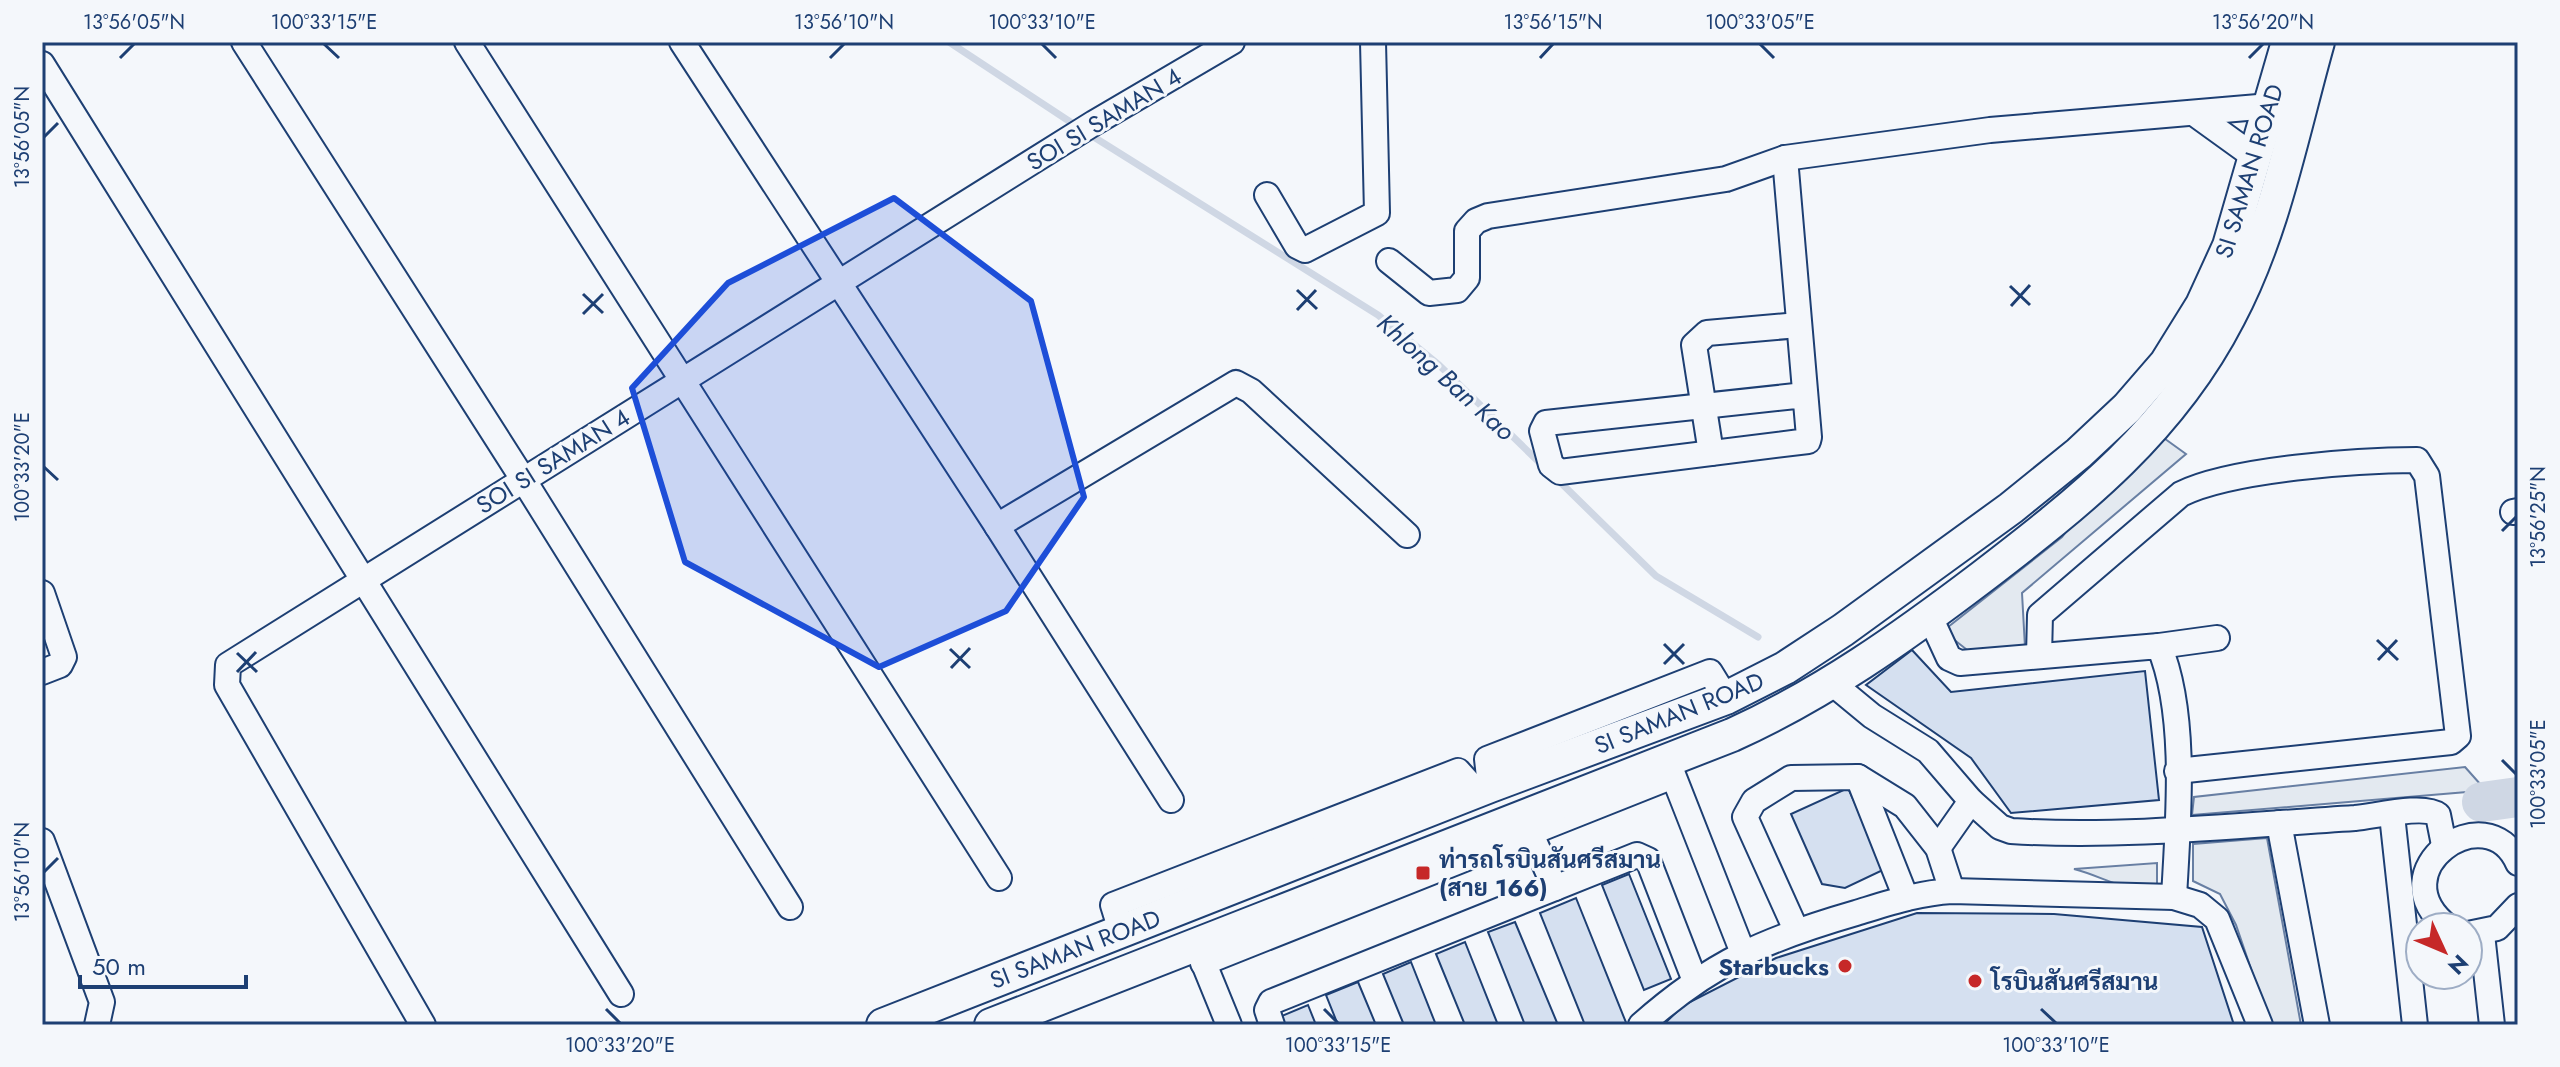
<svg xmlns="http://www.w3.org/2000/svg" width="2560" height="1067" viewBox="0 0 2560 1067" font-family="Jost,Sarabun,sans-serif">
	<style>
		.green { fill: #e3e9f0; stroke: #687fa3; stroke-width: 2 }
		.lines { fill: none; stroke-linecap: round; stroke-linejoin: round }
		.stream { stroke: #cfd7e4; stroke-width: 7 }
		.river { stroke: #cfd7e4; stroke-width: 40 }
		.building { fill: #d5e0f0; stroke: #1d3f73; stroke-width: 2 }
		.minor-casing { stroke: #1d3f73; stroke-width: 28 }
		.major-casing { stroke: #1d3f73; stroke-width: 36 }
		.minor { stroke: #f4f7fb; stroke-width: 24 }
		.major { stroke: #f4f7fb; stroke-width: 32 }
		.marked { fill: #1d4ed8; fill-opacity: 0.2; stroke: #1d4ed8; stroke-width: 6; stroke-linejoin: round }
		.ticks { fill: none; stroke: #1d3f73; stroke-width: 3 }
		.poi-dot { fill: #c62828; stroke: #f4f7fb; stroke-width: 3 }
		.labels { text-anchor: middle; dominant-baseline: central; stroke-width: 6; stroke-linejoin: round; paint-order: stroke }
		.street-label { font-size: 24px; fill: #1d3f73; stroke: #f4f7fb }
		.poi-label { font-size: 24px; font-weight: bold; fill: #1d3f73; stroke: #f4f7fb; text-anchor: start }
		.water-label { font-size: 26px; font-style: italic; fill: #1d3f73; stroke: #f4f7fb }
		.neatline { fill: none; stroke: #1d3f73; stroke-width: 3 }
		.ticks-label { font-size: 20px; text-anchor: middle; fill: #1d3f73 }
	</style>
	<rect width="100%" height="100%" fill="#f4f7fb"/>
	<g class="green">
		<polygon points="2161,436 2186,454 2022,593 2025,647 1971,653 1943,631 2062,537 2088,503"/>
		<polygon points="2465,767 2481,785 2467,792 2192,815 2194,797"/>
		<polygon points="2267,838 2301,1025 2270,1025 2236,925 2220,894 2193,881 2193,844"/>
		<path d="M2157 863V890C2129 894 2102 876 2074 869Z"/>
	</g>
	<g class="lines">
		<g class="stream">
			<polyline points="949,42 1078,127"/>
			<polyline points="1089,134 1378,315 1439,365 1542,465"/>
			<polyline points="1557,479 1656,576 1758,637"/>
		</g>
		<polyline class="river" points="2482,802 2518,797"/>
	</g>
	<g class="building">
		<polygon points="1912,650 1951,692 2145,671 2159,800 2011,813 1971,758 1866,685"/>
		<polygon points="1848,788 1885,869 1845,888 1822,884 1791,814"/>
		<polygon points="1629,874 1671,979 1644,990 1602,885"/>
		<polygon points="1576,898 1627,1025 1585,1025 1540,913"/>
		<polygon points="1917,913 2054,914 2202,927 2234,1025 1663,1025 1684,1005 1776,958"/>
		<polygon points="1515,922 1558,1025 1525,1025 1488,932"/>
		<polygon points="1465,942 1498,1025 1465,1025 1436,954"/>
		<polygon points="1411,962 1436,1025 1404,1025 1383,974"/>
		<polygon points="1358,982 1376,1025 1338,1025 1326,995"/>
		<polygon points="1308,1005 1316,1025 1280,1025 1277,1018"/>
	</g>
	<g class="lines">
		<defs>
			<g id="minor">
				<polyline points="244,42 523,479 790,907"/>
				<polyline points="467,42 999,878"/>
				<polyline points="682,42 997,526 1171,800"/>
				<polyline points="42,64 621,994"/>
				<polyline points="2195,114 2256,158"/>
				<path d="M1785 158C1793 251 1801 344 1809 437L1808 441 1560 472 1551 465 1542 431 1546 423 1805 395"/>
				<polyline points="1267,195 1297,246 1305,250 1377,213 1373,42"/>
				<polyline points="1389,261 1429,293 1457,290 1467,278 1467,231 1476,221 1488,216 1726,179 1785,158 1990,130 2270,106"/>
				<polyline points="1711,453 1694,345 1707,333 1799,325"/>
				<polyline points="2513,512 2518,511"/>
				<polyline points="997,526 1236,383 1251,391 1407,535"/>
				<polyline points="42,593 64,657 60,665 42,672"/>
				<path d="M1930 617 1949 658 1960 663 2159 646C2188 714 2178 823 2174 897"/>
				<polyline points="2159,646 2217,638"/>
				<path d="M2039 656 2040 615 2181 494C2231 469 2359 460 2417 460L2427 476 2458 736 2451 742 2177 771"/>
				<path d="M1832 683 1872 716 1928 751 1971 801 2000 827 2011 831C2125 838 2242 825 2355 818 2376 816 2424 804 2438 815L2444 845"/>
				<polyline points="1668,762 1743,953"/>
				<polyline points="1858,777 1906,898"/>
				<polyline points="1490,786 1487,759 1710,672 1726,698"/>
				<polyline points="2392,815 2415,1025"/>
				<polyline points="2279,823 2317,1025"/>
				<polyline points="1531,834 1555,888"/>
				<polyline points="42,841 102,1002 97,1025"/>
				<polyline points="1938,848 1971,801"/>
				<path d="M2448 927C2376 871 2487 793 2518 863"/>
				<polyline points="1796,930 1745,817 1754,801 1791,778 1858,777 1905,806 1938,848 1952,891"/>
				<polyline points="1121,931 1113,905 1458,771 1477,792"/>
				<polyline points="2468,934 2497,928 2518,906"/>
				<polyline points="2482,934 2492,1025"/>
				<polyline points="1198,949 1229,1025"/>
				<polyline points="1203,963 1673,776"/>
				<polyline points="423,1025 227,685 228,665 1094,123 1232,42"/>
				<polyline points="1272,1025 1267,1010 1271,1002 1637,855 1648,860 1695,981"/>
				<path d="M1641 1025C1712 962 1766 939 1856 913 1889 903 1918 893 1952 891L2174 897 2200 905 2217 919 2260 1025"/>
			</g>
			<g id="major">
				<polyline points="883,1025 1490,786 1726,698 1785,668 1843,630 2011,508 2079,453 2127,408 2166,363 2202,305 2229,246 2288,42"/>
				<path d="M991 1025 1732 735C1823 694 1903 637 1982 577 2081 501 2171 430 2229 317 2274 232 2292 134 2318 42"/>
			</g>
		</defs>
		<use href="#minor" class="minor-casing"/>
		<use href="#major" class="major-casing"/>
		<use href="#minor" class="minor"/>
		<use href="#major" class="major"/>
	</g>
	<path class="marked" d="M894 198 1031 301 1084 497 1006 611 879 667 685 562 632 388 728 283Z"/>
	<path class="ticks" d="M324 44 339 58M1042 44 1056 58M1760 44 1774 58M120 58 134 44M830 58 844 44M1540 58 1553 44M2249 58 2263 44M44 137 58 123M2010 286 2030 305M1297 290 1317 309M583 294 603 313M2011 306 2030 285M1297 310 1316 290M583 314 603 294M44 467 58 480M2502 531 2516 517M2377 640 2398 660M1664 644 1684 664M950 649 970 668M237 653 257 672M2378 660 2397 640M1664 664 1684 644M951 668 970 648M237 672 256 652M2502 760 2516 774M44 872 58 858M606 1009 620 1023M1324 1009 1338 1023M2041 1009 2056 1023"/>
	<g class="poi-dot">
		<rect x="1415" y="865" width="16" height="16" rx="4"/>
		<circle cx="1845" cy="966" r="8"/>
		<circle cx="1975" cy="981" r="8"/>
	</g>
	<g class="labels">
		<g class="street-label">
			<text transform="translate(1104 119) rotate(-31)">SOI SI SAMAN 4</text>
			<text transform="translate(2249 171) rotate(-73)">SI SAMAN ROAD</text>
			<text transform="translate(553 461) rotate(-32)">SOI SI SAMAN 4</text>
			<text transform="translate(1679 713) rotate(-22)">SI SAMAN ROAD</text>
			<text transform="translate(1075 949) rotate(-21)">SI SAMAN ROAD</text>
		</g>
		<g class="poi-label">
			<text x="1439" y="859">ท่ารถโรบินสันศรีสมาน<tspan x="1439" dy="28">(สาย 166)</tspan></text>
			<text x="1829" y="966" text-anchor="end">Starbucks</text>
			<text x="1991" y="981">โรบินสันศรีสมาน</text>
		</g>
		<g class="water-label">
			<text transform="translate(1446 377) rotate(42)">Khlong Ban Kao</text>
		</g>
	</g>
	<rect width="2560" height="1067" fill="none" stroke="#f4f7fb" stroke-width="88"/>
	<g transform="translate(2444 951) rotate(134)"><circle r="38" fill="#f4f7fb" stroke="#9eadc5" stroke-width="2"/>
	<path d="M0-6L14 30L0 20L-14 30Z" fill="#c62828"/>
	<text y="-12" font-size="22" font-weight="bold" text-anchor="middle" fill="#1d3f73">N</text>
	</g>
	<path d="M80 975v12h166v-12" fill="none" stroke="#1d3f73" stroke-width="4"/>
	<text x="92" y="975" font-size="24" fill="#1d3f73" stroke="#f4f7fb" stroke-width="6" paint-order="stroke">50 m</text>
	<rect x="44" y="44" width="2472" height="979" class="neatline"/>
	<g class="ticks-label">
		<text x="134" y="29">13°56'05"N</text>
		<text x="324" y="29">100°33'15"E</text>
		<text x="844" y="29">13°56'10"N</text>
		<text x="1042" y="29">100°33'10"E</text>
		<text x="1553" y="29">13°56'15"N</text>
		<text x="1760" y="29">100°33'05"E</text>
		<text x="2263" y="29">13°56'20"N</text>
		<text transform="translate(22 137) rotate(-90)" y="7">13°56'05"N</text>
		<text transform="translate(22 467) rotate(-90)" y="7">100°33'20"E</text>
		<text transform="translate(2538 517) rotate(-90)" y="7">13°56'25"N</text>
		<text transform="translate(2538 774) rotate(-90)" y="7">100°33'05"E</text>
		<text transform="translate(22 872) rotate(-90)" y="7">13°56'10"N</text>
		<text x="620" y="1052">100°33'20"E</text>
		<text x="1338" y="1052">100°33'15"E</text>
		<text x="2056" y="1052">100°33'10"E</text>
	</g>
</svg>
